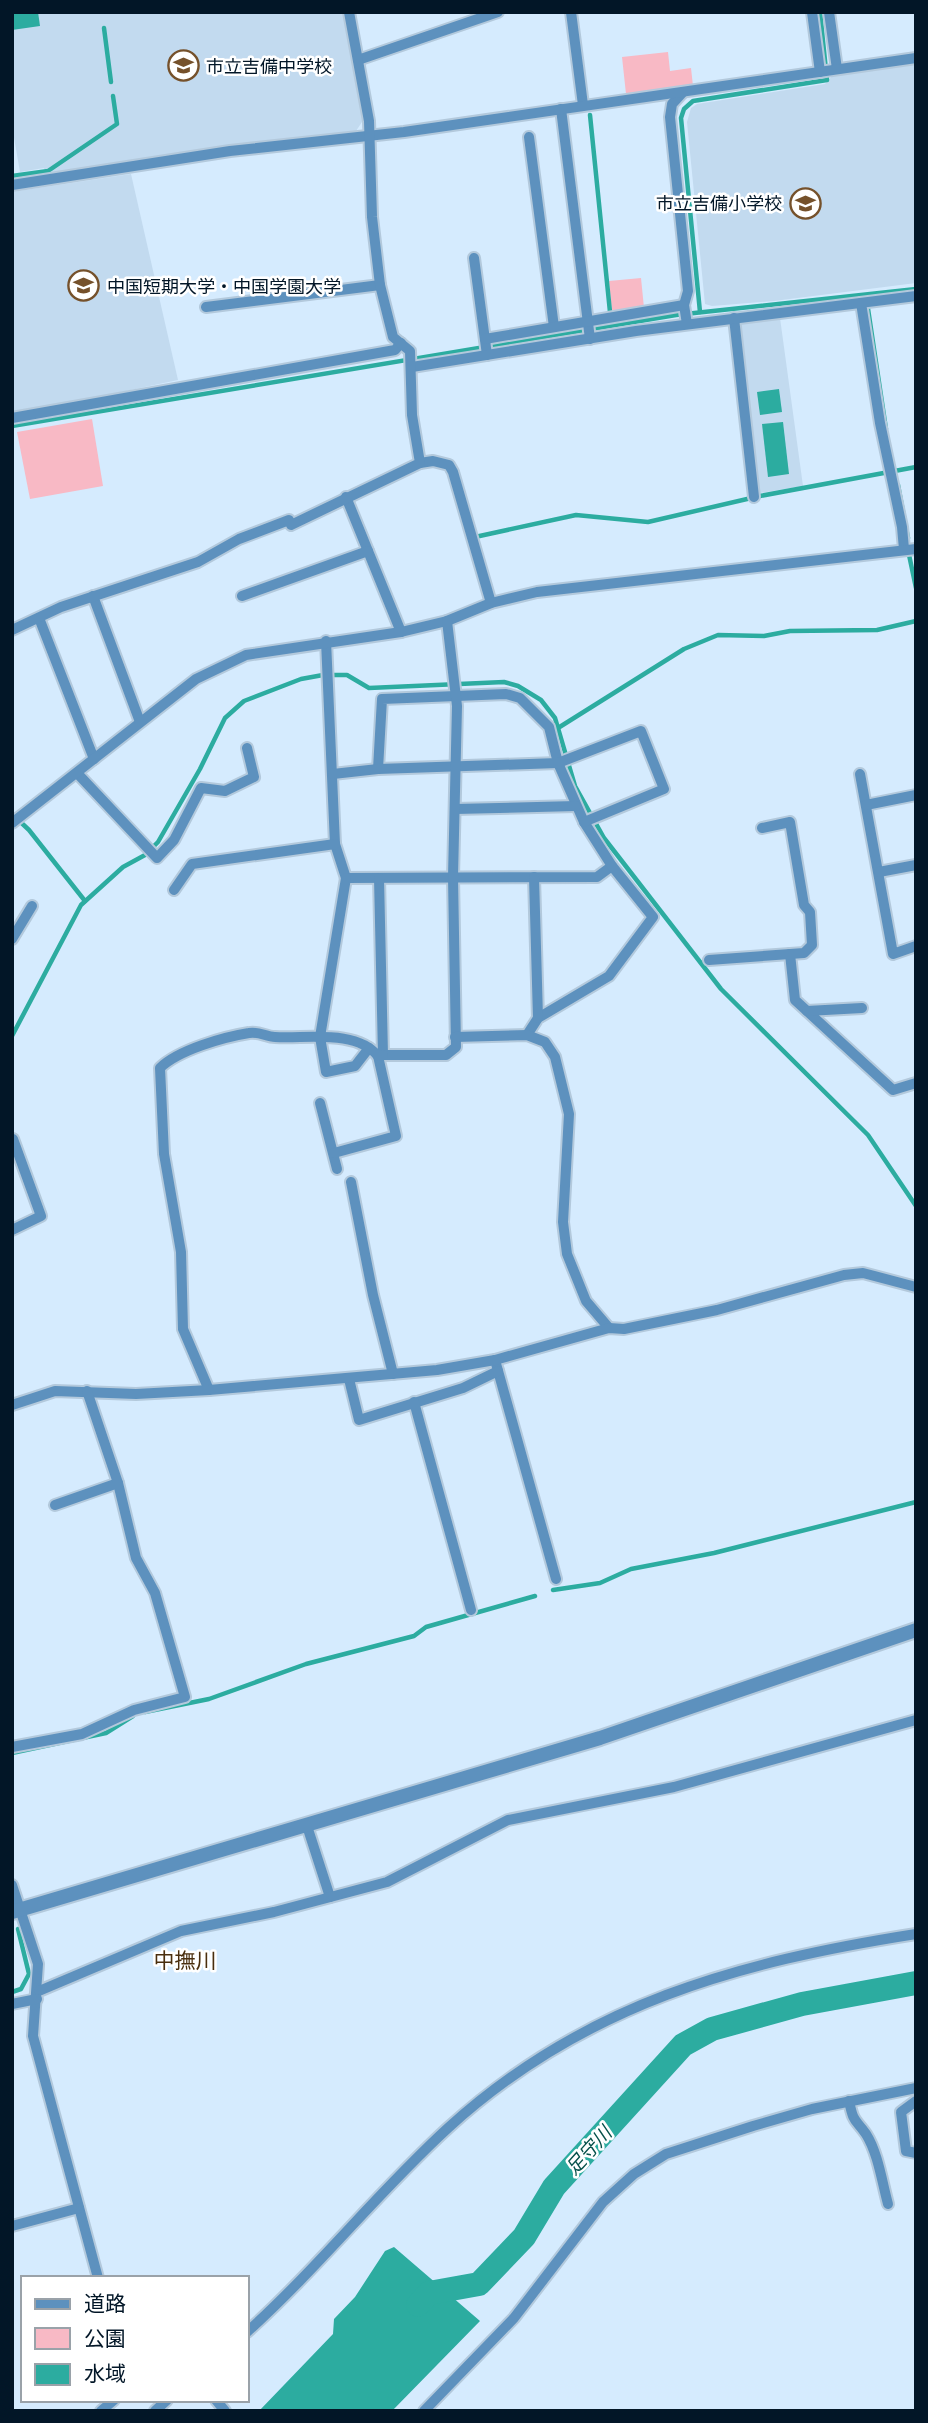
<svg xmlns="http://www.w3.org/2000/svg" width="928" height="2423" viewBox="0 0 928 2423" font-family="Commissioner,'Noto Sans JP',sans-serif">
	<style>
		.built { fill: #c2daef }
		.green { fill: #f8b9c5 }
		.water { fill: #2caca0 }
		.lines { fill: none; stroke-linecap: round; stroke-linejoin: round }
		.stream { stroke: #2caca0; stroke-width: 4.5 }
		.river { stroke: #2caca0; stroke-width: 24 }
		.minor-casing { stroke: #b3c9dc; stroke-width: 14 }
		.tertiary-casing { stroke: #b3c9dc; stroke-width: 18 }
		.minor { stroke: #5d91be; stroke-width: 10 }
		.tertiary { stroke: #5d91be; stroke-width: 14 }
		.labels { text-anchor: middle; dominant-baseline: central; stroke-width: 5; stroke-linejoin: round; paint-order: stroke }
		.poi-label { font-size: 18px; fill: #021627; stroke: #fff; text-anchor: start }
		.water-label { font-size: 19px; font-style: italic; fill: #07514b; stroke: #fff }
		.quarter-label { font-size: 21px; fill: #492e0e; stroke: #fff }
	</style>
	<rect width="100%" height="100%" fill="#d5ebfe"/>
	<g class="built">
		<polygon points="12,12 344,12 364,119 356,131 46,174 44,168 20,172 12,126"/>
		<polygon points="916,61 916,283 774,301 712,306 705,304 687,122 691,108 697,104 825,84 833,75"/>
		<polygon points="131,174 178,380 12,415 12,192"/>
		<polygon points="780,318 803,486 760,493 737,322"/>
	</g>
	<g class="green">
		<polygon points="668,52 670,71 691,68 693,86 626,94 622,57"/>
		<polygon points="641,278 644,308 612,312 609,281"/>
		<polygon points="92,419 103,486 30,499 17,432"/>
	</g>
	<g class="water">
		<polygon points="12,12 38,12 40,26 12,30"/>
		<polygon points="779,389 782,412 760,415 757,392"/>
		<polygon points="783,422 789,474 768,477 762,424"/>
		<polygon points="394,2247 480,2321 392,2411 259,2411 333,2334 334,2319 355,2297 385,2251"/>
	</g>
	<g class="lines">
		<g class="stream">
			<polyline points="104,28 111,82"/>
			<polyline points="590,115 610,312"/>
			<polyline points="12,176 48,171 117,124 113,96"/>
			<polyline points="867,302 886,429"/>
			<polyline points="700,312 681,118 684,109 693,101 827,80 820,12"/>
			<polyline points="12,426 676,315 916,289"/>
			<polyline points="898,485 908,538"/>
			<polyline points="475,537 576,515 648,522 760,496 916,467"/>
			<polyline points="908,550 916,588"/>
			<polyline points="558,728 684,649 718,635 764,636 790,631 877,630 916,621"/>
			<polyline points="12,814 29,830 85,901"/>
			<polyline points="12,1036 81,905 123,867 145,855 158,842 200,769 225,718 244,701 301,679 323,675 347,675 369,688 504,682 518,686 541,700 555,718 575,786 604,838 721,989 868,1135 916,1206"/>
			<polyline points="553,1590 600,1583 631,1569 714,1553 916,1502"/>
			<polyline points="145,1712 209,1699 306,1664 414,1636 426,1627 535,1596"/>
			<polyline points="12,1753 106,1733 133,1716"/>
			<polyline points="12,1992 21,1989 29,1974 18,1929"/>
		</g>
		<polyline class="river" points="418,2305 429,2293 479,2284 524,2237 554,2187 683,2045 712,2029 802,2004 916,1983"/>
		<defs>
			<g id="minor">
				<polyline points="571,12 583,105"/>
				<polyline points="812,12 820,72"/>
				<polyline points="829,12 837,69"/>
				<polyline points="358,60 498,12"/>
				<polyline points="683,92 672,104 670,117 688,291 684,305 687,324"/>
				<polyline points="561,109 590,339"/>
				<polyline points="529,137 554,327"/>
				<polyline points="12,185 230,151 404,132 916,58"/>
				<polyline points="474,258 487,355"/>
				<polyline points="861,303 880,423 902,527 904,549"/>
				<polyline points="206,307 380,285"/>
				<polyline points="734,318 754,497"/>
				<polyline points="485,339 684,305"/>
				<polyline points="412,367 636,331 916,296"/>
				<polyline points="12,418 395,350 401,343"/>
				<polyline points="420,463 433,461 449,465 453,472 491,603"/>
				<polyline points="346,497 401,632"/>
				<polyline points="93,596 140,722"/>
				<polyline points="242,596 368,551"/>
				<polyline points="39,618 94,759"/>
				<polyline points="12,630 61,607 198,562 239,539 289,520 291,525 420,463 412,415 410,351 393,337 380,285 372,217 369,121 349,12"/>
				<polyline points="326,641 335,844 346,878 597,877 612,866"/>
				<polyline points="378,769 382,699 506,694 520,698 549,727 558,763 584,822 612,866 653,917 609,976 538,1018 527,1035"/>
				<polyline points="77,773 157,858 174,840 201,788 225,791 254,777 247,748"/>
				<polyline points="333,774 378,769 558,763 641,731 664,789 584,822"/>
				<polyline points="860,774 893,954 916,946"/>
				<polyline points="866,805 916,795"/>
				<polyline points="455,809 576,806"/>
				<polyline points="12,823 196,679 246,655 401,632 447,621 491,603 537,592 916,549"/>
				<polyline points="879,872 916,865"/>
				<polyline points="534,877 538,1018"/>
				<polyline points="346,878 320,1037 326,1072 355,1066 369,1048"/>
				<polyline points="379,878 383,1055 446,1055 456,1047 453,877 457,706 447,621"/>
				<polyline points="174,890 192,864 335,844"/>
				<polyline points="12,939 32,906"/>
				<polyline points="790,954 795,1000 893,1090 916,1083"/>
				<polyline points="709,960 804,953 812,945 810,912 804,905 790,822 762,828"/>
				<polyline points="807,1011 862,1008"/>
				<polyline points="455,1037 527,1035 545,1042 555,1057 569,1114 563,1222 567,1254 586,1301 609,1328"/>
				<polyline points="320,1103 337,1169"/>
				<polyline points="334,1153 396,1136 378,1056"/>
				<polyline points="351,1182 373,1295 393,1374"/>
				<polyline points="12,1230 41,1216 13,1139"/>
				<polyline points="495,1360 556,1579"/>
				<polyline points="349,1379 359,1420 463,1388 498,1371"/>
				<path d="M209 1390 183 1329 181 1252 164 1154 160 1068C178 1050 224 1037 249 1033 259 1031 266 1037 275 1037 306 1039 356 1029 378 1056L383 1055"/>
				<polyline points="414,1402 471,1610"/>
				<polyline points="12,1405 55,1391 136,1394 209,1390 437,1370 495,1360 609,1328 624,1329 717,1310 844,1275 863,1273 916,1287"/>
				<polyline points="55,1505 118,1483"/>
				<polyline points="12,1747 82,1734 134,1710 185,1697 155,1593 136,1558 118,1483 87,1391"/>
				<polyline points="307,1826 330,1897"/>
				<polyline points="12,1885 38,1964 33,2036 98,2278"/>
				<polyline points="39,1991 181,1931 274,1912 387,1882 508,1820 674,1787 916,1720"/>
				<polyline points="12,2004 37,1999"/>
				<path d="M849 2101C854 2124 854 2117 866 2134 878 2153 882 2182 888 2204"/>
				<polyline points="916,2101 901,2112 906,2151 916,2153"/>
				<polyline points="12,2226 79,2208"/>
				<path d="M247 2332C318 2268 378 2192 448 2128 584 2004 738 1962 916 1934"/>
				<polyline points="216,2400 225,2411"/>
				<polyline points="101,2411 114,2400"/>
				<polyline points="155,2411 167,2400"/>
				<polyline points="424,2411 514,2318 603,2202 634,2174 666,2154 753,2126 812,2109 916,2088"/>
			</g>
			<polyline id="tertiary" points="12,1912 600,1738 916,1630"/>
		</defs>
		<use href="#minor" class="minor-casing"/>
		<use href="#tertiary" class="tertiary-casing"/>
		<use href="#minor" class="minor"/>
		<use href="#tertiary" class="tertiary"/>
	</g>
	<defs>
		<symbol id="school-ring" viewBox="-11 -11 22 22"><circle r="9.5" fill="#fff" stroke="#75512b" stroke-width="1.5"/><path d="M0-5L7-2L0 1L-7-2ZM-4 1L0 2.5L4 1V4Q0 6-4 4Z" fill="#75512b"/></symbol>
		<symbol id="university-ring" viewBox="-11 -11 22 22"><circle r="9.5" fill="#fff" stroke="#75512b" stroke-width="1.5"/><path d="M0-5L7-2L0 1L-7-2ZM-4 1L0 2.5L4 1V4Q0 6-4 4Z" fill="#75512b"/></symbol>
	</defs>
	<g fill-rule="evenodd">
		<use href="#school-ring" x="166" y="48" width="35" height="35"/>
		<use href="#school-ring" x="788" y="186" width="35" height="35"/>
		<use href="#university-ring" x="66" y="268" width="35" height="35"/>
	</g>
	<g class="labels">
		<g class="poi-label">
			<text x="206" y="66">市立吉備中学校</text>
			<text x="782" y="203" text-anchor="end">市立吉備小学校</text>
			<text x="107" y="286">中国短期大学・中国学園大学</text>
		</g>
		<g class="water-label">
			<text transform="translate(588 2150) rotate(-48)">足守川</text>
		</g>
		<g class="quarter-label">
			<text x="185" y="1959">中撫川</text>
		</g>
	</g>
	<rect width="928" height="2423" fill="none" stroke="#021627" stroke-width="28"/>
	<rect x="21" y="2276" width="228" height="126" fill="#ffffff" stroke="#9aa2a9" stroke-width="2"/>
	<rect x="35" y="2299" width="35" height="10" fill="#5d91be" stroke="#9aa2a9" stroke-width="2"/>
	<text x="84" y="2311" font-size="21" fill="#021627">道路</text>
	<rect x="35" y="2328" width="35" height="21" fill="#f8b9c5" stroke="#9aa2a9" stroke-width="2"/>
	<text x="84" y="2346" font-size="21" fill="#021627">公園</text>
	<rect x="35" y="2364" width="35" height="21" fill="#2caca0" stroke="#9aa2a9" stroke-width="2"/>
	<text x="84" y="2381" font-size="21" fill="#021627">水域</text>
</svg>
